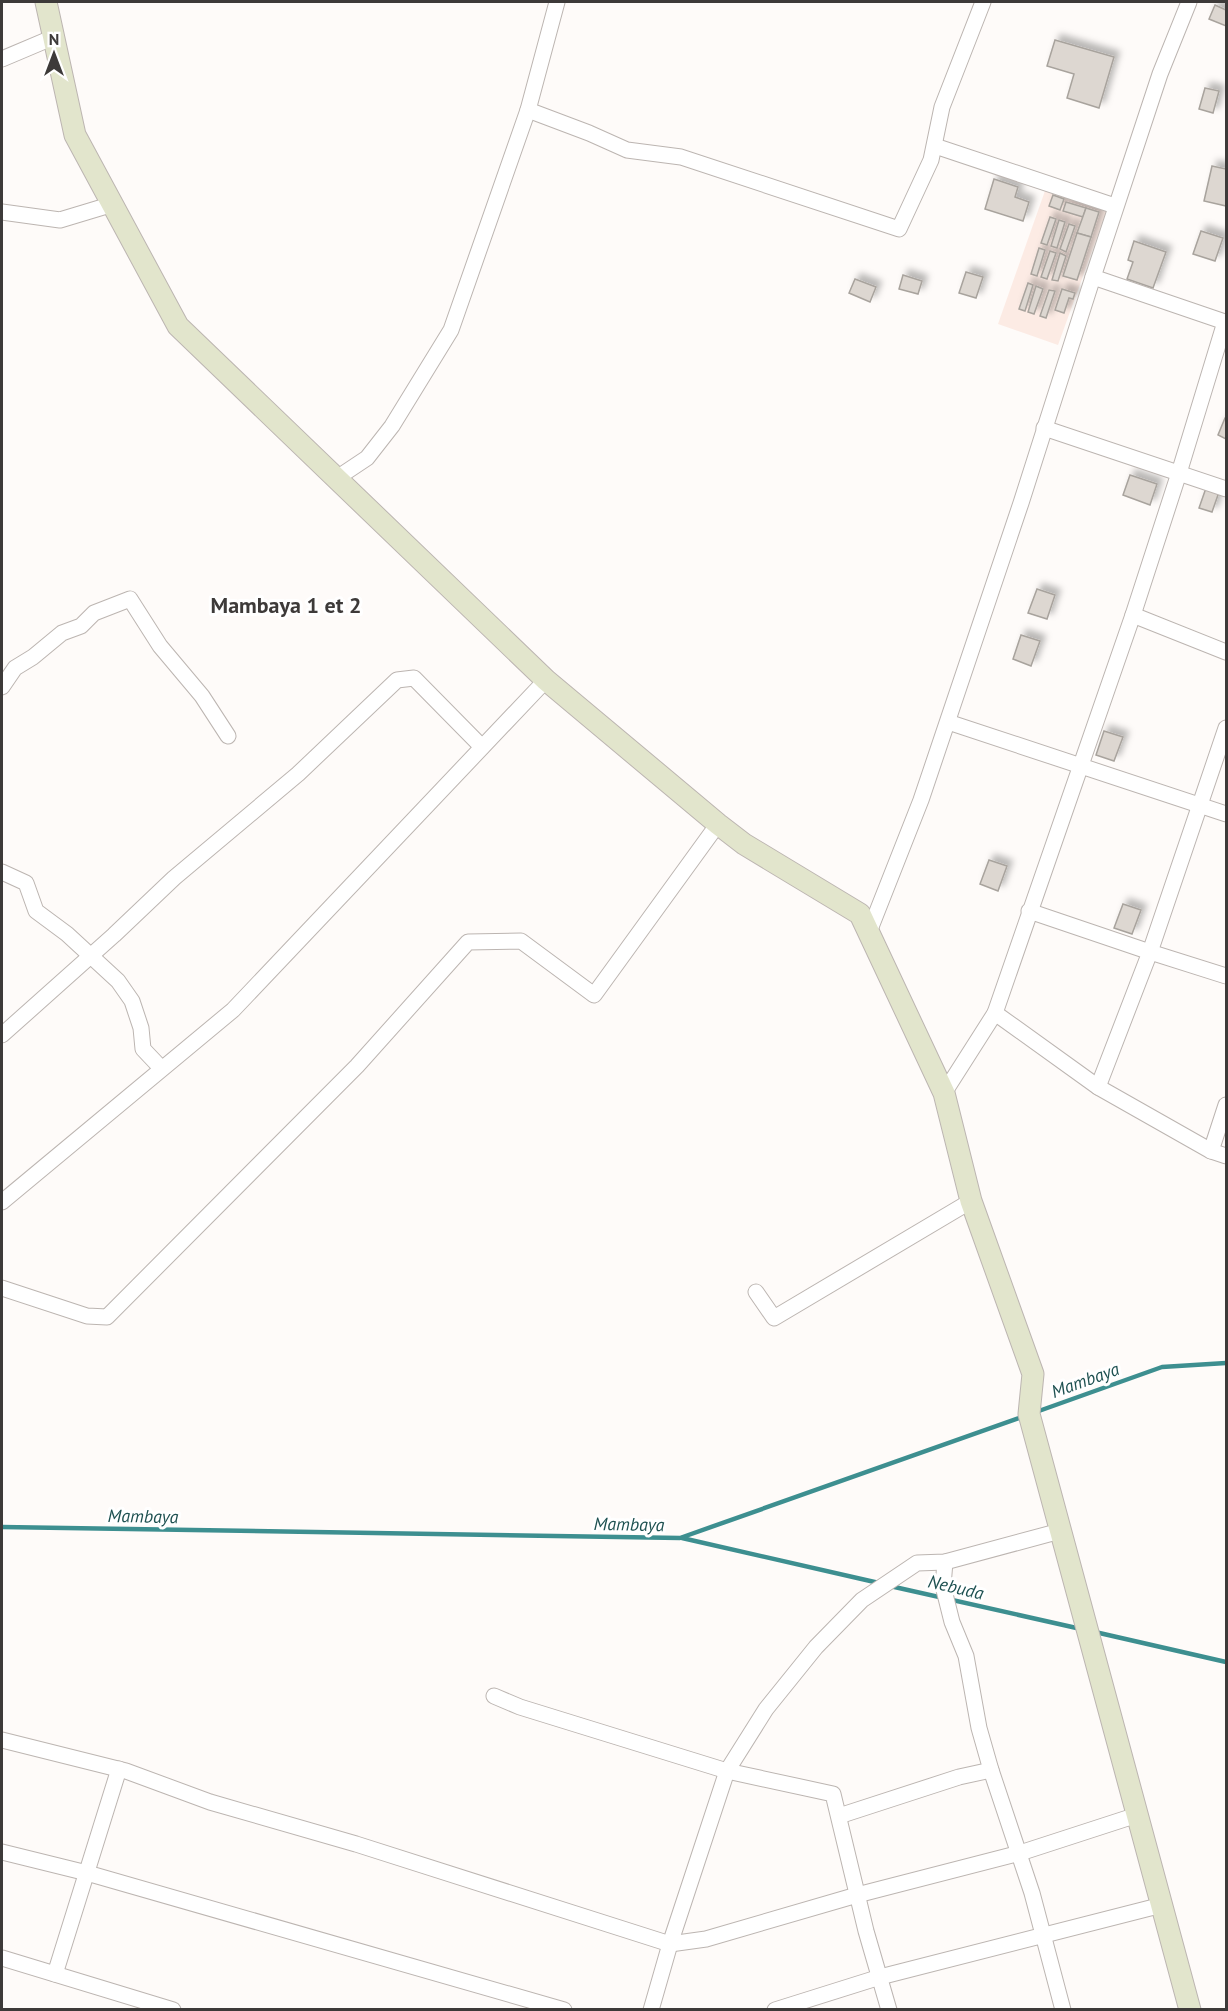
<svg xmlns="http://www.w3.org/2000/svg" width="1228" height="2011" viewBox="0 0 1228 2011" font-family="'PT Sans',sans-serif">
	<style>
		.built { fill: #fcebe4 }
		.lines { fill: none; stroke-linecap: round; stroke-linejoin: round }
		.stream { stroke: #3d8f90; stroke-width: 4.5 }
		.building { fill: #ddd7d1; stroke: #a8a39d; stroke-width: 1.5; filter: url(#shadow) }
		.street-casing { stroke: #bcb5b1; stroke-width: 17 }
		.secondary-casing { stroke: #bcb5b1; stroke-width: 23 }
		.street { stroke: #fff; stroke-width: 15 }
		.secondary { stroke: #e2e5cc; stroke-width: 21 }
		.labels { text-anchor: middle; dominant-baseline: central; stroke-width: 6; stroke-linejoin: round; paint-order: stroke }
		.water-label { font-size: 18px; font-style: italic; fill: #1e5151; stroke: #fff }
		.district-label { font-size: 22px; font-weight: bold; fill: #3d3a39; stroke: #fff }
	</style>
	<defs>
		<filter id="shadow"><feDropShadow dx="5.5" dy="-5.5" stdDeviation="3" flood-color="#0004"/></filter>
	</defs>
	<rect width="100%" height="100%" fill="#fefbf9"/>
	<polygon class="built" points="1046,188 1108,207 1058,345 998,324"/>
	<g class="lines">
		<g class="stream">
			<polyline points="1036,1412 1162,1367 1226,1363"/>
			<polyline points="2,1527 680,1538 1022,1417"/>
			<polyline points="682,1538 879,1583"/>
			<polyline points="890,1586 1081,1629"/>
			<polyline points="1095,1632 1226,1662"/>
		</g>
	</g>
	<g class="building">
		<polygon points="1215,5 1226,10 1226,26 1209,19"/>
		<polygon points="1055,40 1114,57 1099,108 1067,98 1074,74 1047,66"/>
		<polygon points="1205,88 1219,91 1213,113 1199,109"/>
		<polygon points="1212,166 1226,169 1226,206 1204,201"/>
		<polygon points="994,179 1018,187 1015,197 1029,202 1023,221 985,209"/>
		<polygon points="1053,195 1064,199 1060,210 1049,206"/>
		<polygon points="1066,202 1086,208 1083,217 1063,211"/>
		<polygon points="1086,208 1099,212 1091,237 1077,233"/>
		<polygon points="1050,217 1056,219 1047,245 1041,243"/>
		<polygon points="1059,220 1065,222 1057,248 1051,246"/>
		<polygon points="1069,224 1075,226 1066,252 1060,249"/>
		<polygon points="1201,231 1223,238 1215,261 1193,254"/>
		<polygon points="1077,233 1091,237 1077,280 1063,276"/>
		<polygon points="1134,241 1166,252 1153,288 1127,279 1133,262 1128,260"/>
		<polygon points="1039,248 1045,250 1037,276 1031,274"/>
		<polygon points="1050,251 1056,253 1047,279 1041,277"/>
		<polygon points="1060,253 1066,256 1058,281 1052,280"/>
		<polygon points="966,272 983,277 976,298 959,293"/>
		<polygon points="903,275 922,281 918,294 899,289"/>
		<polygon points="855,279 876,287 870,302 849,293"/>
		<polygon points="1028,283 1033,285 1025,311 1019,309"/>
		<polygon points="1036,286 1043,289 1034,314 1028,312"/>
		<polygon points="1062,289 1075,293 1073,299 1069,298 1064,313 1055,310"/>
		<polygon points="1049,290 1055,291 1046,318 1040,316"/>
		<polygon points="1225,418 1226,418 1226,439 1218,435"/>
		<polygon points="1130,475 1157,484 1150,505 1123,495"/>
		<polygon points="1206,488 1219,492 1212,512 1199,508"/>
		<polygon points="1037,589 1055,595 1047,619 1028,613"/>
		<polygon points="1021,635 1040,641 1031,666 1013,659"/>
		<polygon points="1104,731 1123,737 1114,761 1096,755"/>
		<polygon points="989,860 1007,866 998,891 980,884"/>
		<polygon points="1123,904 1141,910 1132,934 1114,928"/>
	</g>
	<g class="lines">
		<defs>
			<g id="street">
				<polyline points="557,2 528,110 589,133 627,150 681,157 899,229 931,160 942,107 983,2"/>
				<polyline points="2,59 54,37"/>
				<polyline points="935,146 1115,206"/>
				<polyline points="2,212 60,220 113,204"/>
				<polyline points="1044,428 1226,489"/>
				<polyline points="337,478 367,458 392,426 451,330 528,110"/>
				<polyline points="1133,615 1226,652"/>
				<polyline points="2,687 15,668 33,657 62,633 81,626 94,613 130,599 160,646 202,696 228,736"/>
				<polyline points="948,722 1226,814"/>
				<polyline points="2,872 26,883 36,911 67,934 118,981 132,1001 141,1028 143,1049 161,1068"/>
				<polyline points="1029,911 1150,952 1226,976"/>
				<polyline points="869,932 921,800 1021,503 1093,277"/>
				<polyline points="995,1013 1098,1087 1211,1151 1226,1156"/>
				<polyline points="2,1035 114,935 174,878 298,774 397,680 414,678 482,747"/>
				<polyline points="1098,1087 1150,952 1226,728"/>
				<polyline points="944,1093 995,1013 1133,615 1179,473 1225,322 1093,277 1160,74 1189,2"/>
				<polyline points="1211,1151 1226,1105"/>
				<polyline points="2,1202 233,1010 546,680"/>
				<polyline points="2,1288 87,1316 107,1317 357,1066 468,942 521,941 594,995 718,824"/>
				<polyline points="756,1292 774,1318 971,1201"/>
				<polyline points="945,1562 943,1586 952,1622 966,1656 979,1728 991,1770 1032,1893 1063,2010"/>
				<polyline points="494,1696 520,1707 727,1771 833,1794 866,1931 889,2010"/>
				<polyline points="2,1740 126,1771 210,1802 356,1844 670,1944 706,1939 857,1895 1020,1853 1137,1815"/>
				<polyline points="839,1816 959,1777 991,1770"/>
				<polyline points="2,1852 87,1873 564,2010"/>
				<polyline points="2,1958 173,2010"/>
				<polyline points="55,1974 119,1769"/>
				<polyline points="651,2010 670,1944 727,1771 766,1709 816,1647 862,1600 917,1563 945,1562 1060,1531"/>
				<polyline points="775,2010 880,1977 1162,1905"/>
			</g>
			<polyline id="secondary" points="46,2 75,135 178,326 546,680 718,824 744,844 860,914 944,1093 971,1201 1033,1374 1029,1414 1190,2010"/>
		</defs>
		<use href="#street" class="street-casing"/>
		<use href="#secondary" class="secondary-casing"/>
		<use href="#street" class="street"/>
		<use href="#secondary" class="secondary"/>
	</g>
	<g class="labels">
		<g class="water-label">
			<text transform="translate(1085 1380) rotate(-20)">Mambaya</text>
			<text transform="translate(143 1516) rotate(1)">Mambaya</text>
			<text transform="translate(629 1524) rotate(1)">Mambaya</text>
			<text transform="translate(956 1587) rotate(13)">Nebuda</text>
		</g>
		<g class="district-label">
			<text x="286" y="605">Mambaya 1 et 2</text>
		</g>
	</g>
	<rect width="1228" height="2011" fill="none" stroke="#3d3a39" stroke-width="6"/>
	<g transform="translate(54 54)" stroke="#ffffff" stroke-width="4.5" paint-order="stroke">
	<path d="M0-4.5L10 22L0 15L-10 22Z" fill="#3d3a39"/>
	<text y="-9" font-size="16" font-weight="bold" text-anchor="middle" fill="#3d3a39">N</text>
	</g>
</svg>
